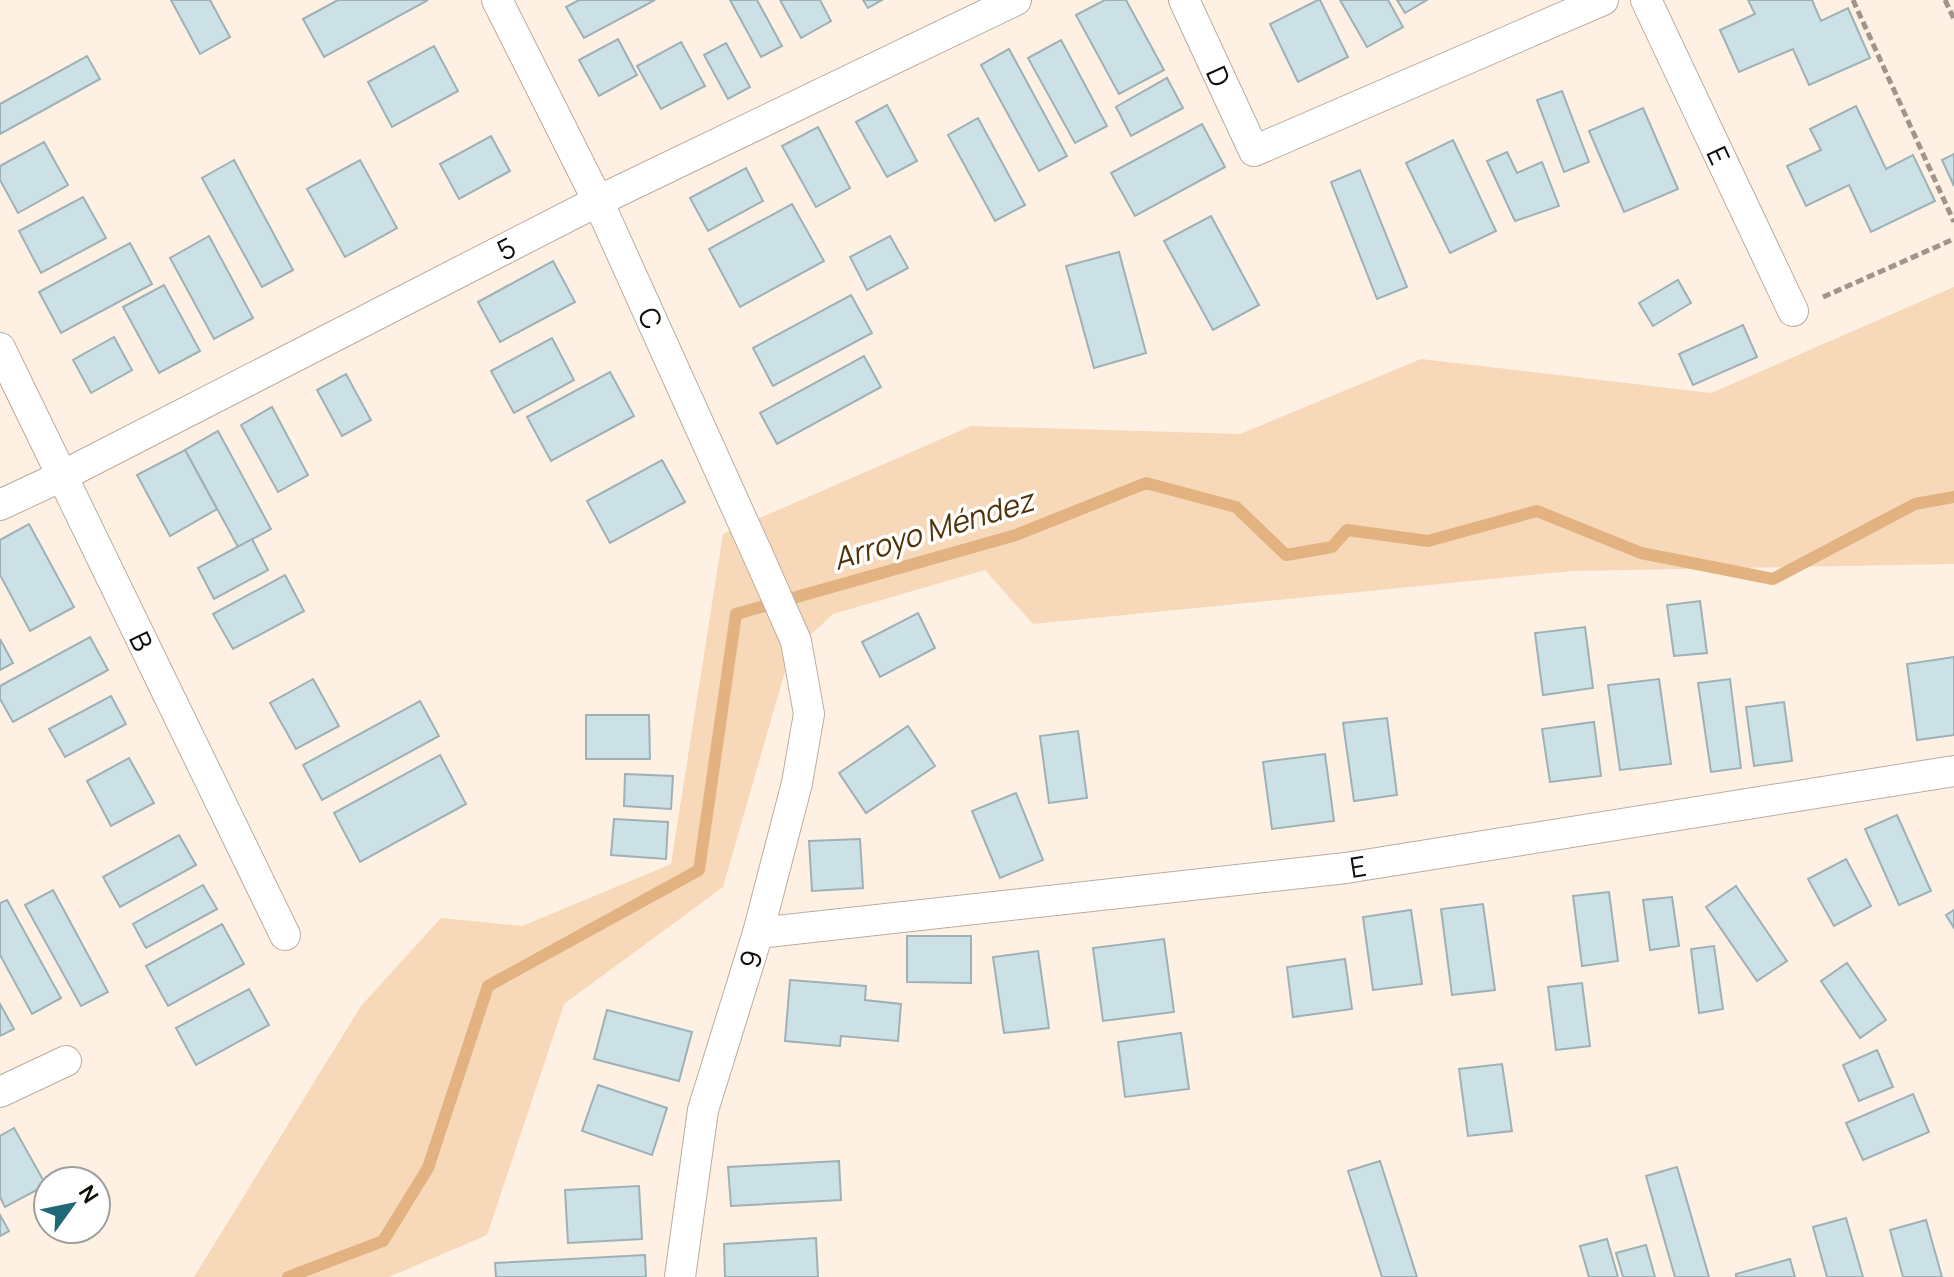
<svg xmlns="http://www.w3.org/2000/svg" width="1954" height="1277" viewBox="0 0 1954 1277" font-family="Manrope,sans-serif">
	<style>
		.green { fill: #f7d9b9 }
		.lines { fill: none; stroke-linecap: round; stroke-linejoin: round }
		.stream { stroke: #e2b280; stroke-width: 12 }
		.building { fill: #cce1e6; stroke: #9db1b6; stroke-width: 2 }
		.minor-casing { stroke: #baada0; stroke-width: 32 }
		.path { stroke: #9f958b; stroke-width: 5; stroke-dasharray: 8 4; stroke-linecap: butt }
		.minor { stroke: #fff; stroke-width: 30 }
		.labels { text-anchor: middle; dominant-baseline: central; stroke-width: 7; stroke-linejoin: round; paint-order: stroke }
		.street-label { font-size: 28px; fill: #110d08; stroke: #fff }
		.water-label { font-size: 30px; font-style: italic; fill: #523209; stroke: #fff }
	</style>
	<rect width="100%" height="100%" fill="#fef0e3"/>
	<polygon class="green" points="1954,287 1954,564 1572,571 1033,624 985,570 833,614 790,654 723,887 564,1004 487,1235 389,1277 194,1277 361,1006 441,918 522,926 671,864 723,534 971,426 1240,434 1421,359 1711,393"/>
	<g class="lines">
		<polyline class="stream" points="288,1277 383,1241 428,1168 488,986 699,870 736,614 1016,535 1146,483 1236,507 1286,555 1332,547 1347,530 1428,541 1537,511 1641,553 1773,579 1915,504 1954,497"/>
	</g>
	<g class="building">
		<polygon points="171,0 210,0 230,37 200,54"/>
		<polygon points="338,0 428,0 324,57 303,19"/>
		<polygon points="579,0 655,0 584,38 566,7"/>
		<polygon points="730,0 757,0 782,46 761,57"/>
		<polygon points="780,0 820,0 831,21 801,38"/>
		<polygon points="863,0 882,0 868,8"/>
		<polygon points="1105,0 1126,0 1164,70 1119,94 1076,15"/>
		<polygon points="1318,0 1320,0 1348,57 1298,82 1270,24"/>
		<polygon points="1340,0 1388,0 1403,27 1367,47"/>
		<polygon points="1397,0 1427,0 1405,13"/>
		<polygon points="1748,0 1812,0 1821,21 1848,8 1870,58 1809,85 1793,49 1739,72 1720,30 1755,14"/>
		<polygon points="618,39 637,75 599,96 579,60"/>
		<polygon points="1061,40 1107,126 1075,143 1028,58"/>
		<polygon points="681,42 705,86 661,109 637,66"/>
		<polygon points="726,43 750,87 728,99 704,55"/>
		<polygon points="434,46 458,91 392,127 368,82"/>
		<polygon points="1009,49 1067,156 1039,171 981,65"/>
		<polygon points="87,56 100,79 0,134 0,104"/>
		<polygon points="1167,78 1183,108 1131,136 1116,107"/>
		<polygon points="1562,91 1589,162 1564,172 1537,100"/>
		<polygon points="887,105 917,161 887,177 856,122"/>
		<polygon points="1856,106 1886,169 1913,155 1935,201 1871,232 1849,185 1806,206 1787,166 1821,150 1810,129"/>
		<polygon points="1643,108 1678,189 1624,212 1589,131"/>
		<polygon points="978,118 1025,205 995,221 948,135"/>
		<polygon points="1202,124 1225,167 1135,216 1111,173"/>
		<polygon points="818,127 850,188 816,207 782,146"/>
		<polygon points="491,136 510,171 459,199 440,164"/>
		<polygon points="1453,140 1496,231 1450,253 1406,163"/>
		<polygon points="44,142 68,185 18,213 0,180 0,166"/>
		<polygon points="1507,152 1517,173 1542,162 1559,206 1515,221 1487,161"/>
		<polygon points="1954,154 1954,186 1942,160"/>
		<polygon points="234,160 293,270 262,287 202,178"/>
		<polygon points="360,160 397,228 345,257 307,189"/>
		<polygon points="746,168 763,201 708,231 690,198"/>
		<polygon points="1360,170 1407,287 1377,299 1331,182"/>
		<polygon points="83,197 106,238 41,273 19,231"/>
		<polygon points="792,204 824,261 740,307 709,249"/>
		<polygon points="1211,216 1259,305 1213,330 1164,241"/>
		<polygon points="209,236 253,318 214,339 170,258"/>
		<polygon points="890,236 908,268 867,290 850,257"/>
		<polygon points="130,243 152,284 61,333 39,292"/>
		<polygon points="1119,252 1146,353 1094,368 1066,266"/>
		<polygon points="553,261 575,302 500,342 478,302"/>
		<polygon points="1678,280 1691,303 1653,326 1639,303"/>
		<polygon points="164,285 200,351 159,373 123,307"/>
		<polygon points="851,295 872,333 773,386 753,348"/>
		<polygon points="1743,325 1757,357 1693,385 1679,354"/>
		<polygon points="114,337 132,370 91,393 73,360"/>
		<polygon points="552,338 574,380 514,413 491,371"/>
		<polygon points="864,356 881,387 777,444 760,413"/>
		<polygon points="610,372 634,416 551,461 527,417"/>
		<polygon points="346,374 371,420 342,436 317,390"/>
		<polygon points="272,407 308,475 278,492 241,425"/>
		<polygon points="218,431 271,529 238,547 185,450"/>
		<polygon points="185,450 217,509 170,536 137,475"/>
		<polygon points="662,460 685,502 610,543 587,501"/>
		<polygon points="29,524 74,607 30,631 0,575 0,540"/>
		<polygon points="252,539 268,570 214,599 198,568"/>
		<polygon points="285,575 304,611 233,649 213,614"/>
		<polygon points="1700,601 1707,653 1674,656 1667,605"/>
		<polygon points="918,613 935,648 880,677 862,642"/>
		<polygon points="1585,627 1593,688 1543,695 1535,633"/>
		<polygon points="90,637 108,670 13,722 0,699 0,686"/>
		<polygon points="0,639 13,663 0,670"/>
		<polygon points="1954,657 1954,735 1917,740 1907,664"/>
		<polygon points="313,679 339,726 296,749 270,703"/>
		<polygon points="1659,679 1671,764 1620,770 1608,685"/>
		<polygon points="1730,679 1741,768 1711,772 1698,683"/>
		<polygon points="111,696 126,724 65,757 49,729"/>
		<polygon points="420,701 439,736 322,800 303,765"/>
		<polygon points="1784,702 1792,761 1754,766 1746,707"/>
		<polygon points="586,715 649,715 650,759 586,759"/>
		<polygon points="1387,718 1397,795 1354,801 1343,723"/>
		<polygon points="1594,722 1601,776 1550,782 1542,729"/>
		<polygon points="908,726 935,766 866,813 839,773"/>
		<polygon points="1078,731 1087,798 1049,803 1040,736"/>
		<polygon points="1325,754 1334,821 1272,829 1263,762"/>
		<polygon points="440,755 466,804 360,862 334,813"/>
		<polygon points="129,758 154,803 111,826 87,781"/>
		<polygon points="625,774 673,776 671,809 624,806"/>
		<polygon points="1016,793 1043,860 1000,878 972,811"/>
		<polygon points="1897,815 1931,891 1899,905 1865,829"/>
		<polygon points="614,819 668,822 666,859 611,855"/>
		<polygon points="179,835 196,865 120,907 103,877"/>
		<polygon points="860,839 863,888 812,891 809,841"/>
		<polygon points="1846,859 1871,906 1834,926 1808,879"/>
		<polygon points="203,885 217,909 146,948 133,924"/>
		<polygon points="1736,886 1787,961 1757,981 1706,907"/>
		<polygon points="53,890 108,992 81,1006 25,905"/>
		<polygon points="1609,892 1618,961 1582,966 1573,896"/>
		<polygon points="1672,897 1679,946 1650,950 1643,900"/>
		<polygon points="7,900 61,998 32,1014 0,955 0,903"/>
		<polygon points="1483,904 1495,990 1452,995 1441,909"/>
		<polygon points="1411,910 1422,984 1373,990 1363,917"/>
		<polygon points="1954,910 1954,928 1946,915"/>
		<polygon points="222,924 244,964 168,1006 146,966"/>
		<polygon points="907,936 971,936 971,983 907,982"/>
		<polygon points="1164,939 1174,1012 1103,1021 1093,948"/>
		<polygon points="1714,946 1723,1009 1699,1013 1691,949"/>
		<polygon points="1038,951 1049,1028 1004,1033 993,957"/>
		<polygon points="1345,959 1352,1009 1293,1017 1287,967"/>
		<polygon points="1847,963 1886,1020 1860,1038 1821,981"/>
		<polygon points="790,980 866,986 865,1000 901,1004 898,1041 841,1036 840,1046 785,1041"/>
		<polygon points="1582,983 1590,1046 1556,1050 1548,987"/>
		<polygon points="249,989 269,1025 196,1065 176,1028"/>
		<polygon points="0,1004 14,1029 0,1036"/>
		<polygon points="607,1010 692,1032 679,1081 594,1059"/>
		<polygon points="1181,1033 1189,1089 1125,1097 1118,1042"/>
		<polygon points="1877,1050 1893,1087 1859,1101 1843,1065"/>
		<polygon points="1502,1064 1512,1131 1468,1136 1459,1069"/>
		<polygon points="598,1085 667,1108 652,1155 582,1131"/>
		<polygon points="1913,1094 1929,1132 1863,1160 1846,1123"/>
		<polygon points="14,1128 46,1185 5,1207 0,1197 0,1136"/>
		<polygon points="839,1161 841,1200 731,1206 728,1167"/>
		<polygon points="1380,1161 1417,1277 1382,1277 1348,1171"/>
		<polygon points="1677,1167 1709,1277 1675,1277 1646,1176"/>
		<polygon points="639,1186 642,1239 568,1243 565,1190"/>
		<polygon points="0,1215 9,1231 0,1236"/>
		<polygon points="1846,1218 1863,1277 1827,1277 1813,1227"/>
		<polygon points="1926,1220 1942,1277 1903,1277 1890,1230"/>
		<polygon points="816,1238 818,1277 725,1277 724,1244"/>
		<polygon points="1607,1239 1618,1277 1589,1277 1580,1246"/>
		<polygon points="1646,1245 1655,1277 1623,1277 1616,1253"/>
		<polygon points="645,1255 646,1277 496,1277 495,1263"/>
		<polygon points="1790,1259 1795,1277 1736,1277 1736,1274"/>
	</g>
	<g class="lines">
		<defs>
			<g id="minor">
				<polyline points="497,0 598,201 757,553 796,641 809,714 797,783 758,933 703,1110 680,1277"/>
				<polyline points="1184,0 1254,151 1603,0"/>
				<polyline points="1646,0 1793,311"/>
				<polyline points="0,348 285,935"/>
				<polyline points="0,505 62,476 598,201 1016,0"/>
				<polyline points="758,933 1346,868 1954,771"/>
				<polyline points="0,1092 66,1061"/>
			</g>
		</defs>
		<use href="#minor" class="minor-casing"/>
		<g class="path">
			<polyline points="1853,0 1954,222"/>
			<polyline points="1945,0 1954,19"/>
			<polyline points="1823,297 1954,239"/>
		</g>
		<use href="#minor" class="minor"/>
	</g>
	<g class="labels">
		<g class="street-label">
			<text transform="translate(1219 76) rotate(66)">D</text>
			<text transform="translate(1719 155) rotate(65)">E</text>
			<text transform="translate(506 248) rotate(-27)">5</text>
			<text transform="translate(651 318) rotate(66)">C</text>
			<text transform="translate(142 641) rotate(64)">B</text>
			<text transform="translate(1358 866) rotate(-9)">E</text>
			<text transform="translate(750 959) rotate(-73)">9</text>
		</g>
		<g class="water-label">
			<text transform="translate(933 529) rotate(-17)">Arroyo Méndez</text>
		</g>
	</g>
	<g transform="translate(72 1205) rotate(57)"><circle r="38" fill="#ffffff" stroke="#a09e9c" stroke-width="2"/>
	<path d="M0-6L14 30L0 20L-14 30Z" fill="#216876"/>
	<text y="-12" font-size="22" font-weight="bold" text-anchor="middle" fill="#110d08">N</text>
	</g>
</svg>
